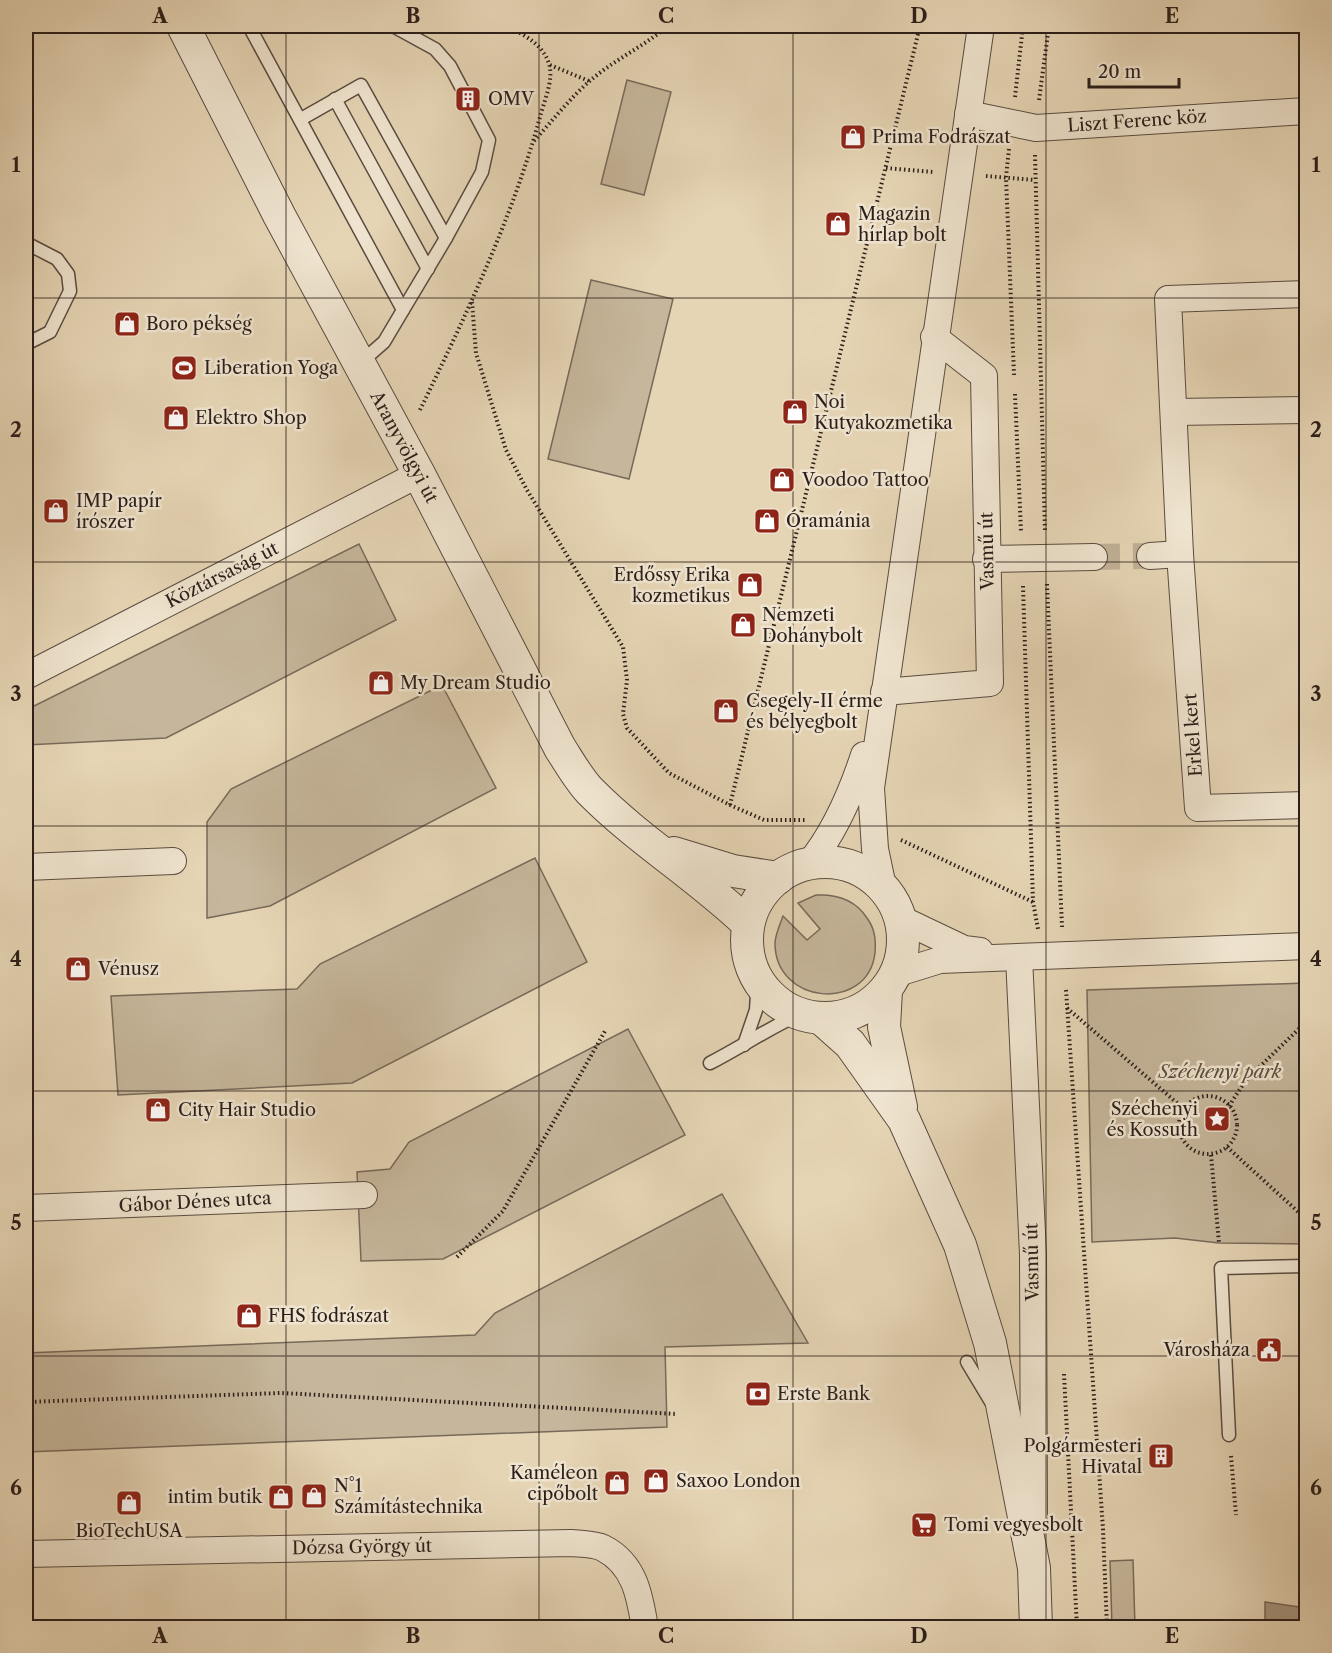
<svg xmlns="http://www.w3.org/2000/svg" width="1332" height="1653" viewBox="0 0 1332 1653" font-family="'Libre Caslon Text',serif">
	<style>
		.green { fill: #c6b69b; stroke: #786a5a; stroke-width: 1.5 }
		.water { fill: #a69780; stroke: #756757; stroke-width: 1.5 }
		.lines { fill: none; stroke-linecap: round; stroke-linejoin: round }
		.minor-tunnel { stroke: #c1b096; stroke-width: 26; stroke-dasharray: 26 13; stroke-linecap: butt }
		.service-casing { stroke: #5a4c41; stroke-width: 15 }
		.minor-casing { stroke: #5a4c41; stroke-width: 28 }
		.tertiary-casing { stroke: #5a4c41; stroke-width: 34 }
		.path { stroke: #2b1e1a; stroke-width: 4; stroke-dasharray: 1.5 3; stroke-linecap: butt }
		.service { stroke: #efe4cf; stroke-width: 12 }
		.minor { stroke: #efe4cf; stroke-width: 26 }
		.tertiary { stroke: #efe4cf; stroke-width: 32 }
		.grid { fill: none; stroke: #2b1e1a; stroke-width: 1.5; stroke-opacity: 0.55 }
		.labels { text-anchor: middle; dominant-baseline: central; stroke-width: 5; stroke-linejoin: round; paint-order: stroke }
		.poi-label { font-size: 18px; fill: #2b1e1a; stroke: #efe4cf; text-anchor: start }
		.street-label { font-size: 18px; fill: #2b1e1a; stroke: #efe4cf }
		.park-label { font-size: 18px; font-style: italic; fill: #5a4c41; stroke: #efe4cf }
		.neatline { fill: none; stroke: #2b1e1a; stroke-width: 2 }
		.grid-label { font-size: 20px; text-anchor: middle; font-weight: bold; fill: #2b1e1a }
	</style>
	<rect width="100%" height="100%" fill="#e6d5b5"/>
	<filter id="stains"><feTurbulence type="fractalNoise" baseFrequency=".00333" numOctaves="4"/><feColorMatrix values="0 0 0 0 .2 0 0 0 0 .09 0 0 0 0 .02 0 0 0 .5 -.17"/></filter>
	<radialGradient id="worn" r=".72"><stop offset=".6" stop-color="#630" stop-opacity="0"/><stop offset="1" stop-color="#630" stop-opacity=".3"/></radialGradient>
	<g class="green">
		<polygon points="627,80 671,92 644,195 601,184"/>
		<polygon points="591,280 673,299 629,479 548,459"/>
		<polygon points="359,544 396,620 166,738 26,745 26,710"/>
		<polygon points="442,685 496,788 270,906 207,918 207,822 231,789"/>
		<polygon points="535,858 587,962 352,1083 118,1095 111,996 297,989 320,964"/>
		<path d="M816 895C837 894 855 899 867 918 875 929 876 940 875 953 868 1013 774 1005 775 942 776 933 780 924 783 916L807 940 820 929 798 903Z"/>
		<polygon points="1306,983 1306,1244 1219,1243 1175,1238 1092,1242 1087,990"/>
		<polygon points="628,1029 685,1135 443,1259 361,1261 357,1172 390,1169 409,1142"/>
		<polygon points="722,1194 808,1343 665,1347 667,1427 26,1452 26,1353 475,1335 495,1313"/>
		<polygon points="1133,1560 1135,1627 1112,1627 1110,1561"/>
	</g>
	<polygon class="water" points="1265,1602 1306,1608 1306,1627 1265,1627"/>
	<g class="lines">
		<polyline class="minor-tunnel" points="1094,557 1150,556"/>
		<defs>
			<g id="service">
				<polyline points="249,26 403,310 384,342 360,363"/>
				<polyline points="393,26 435,49 450,66 489,140 482,172 446,238"/>
				<polyline points="335,99 428,269"/>
				<polyline points="301,119 361,85 446,238 403,310"/>
				<polyline points="26,243 57,259 68,274 70,291 50,332 26,344"/>
				<polyline points="744,1045 756,1010 758,979"/>
				<path d="M710 1063C741 1047 769 1028 800 1014"/>
				<polyline points="967,1362 991,1402"/>
				<polyline points="1229,1435 1221,1268 1306,1266"/>
			</g>
			<g id="minor">
				<polyline points="968,114 1036,128 1306,111"/>
				<polyline points="1306,294 1168,299 1180,554 1198,808 1306,805"/>
				<polyline points="1175,412 1306,410"/>
				<polyline points="1150,556 1180,554"/>
				<polyline points="986,559 1094,557"/>
				<polyline points="26,676 419,474"/>
				<polyline points="884,692 990,683 984,376 934,337"/>
				<path d="M809 864C835 832 851 795 864 755"/>
				<polyline points="26,867 173,861"/>
				<polyline points="883,887 875,849 871,788 981,26"/>
				<polyline points="901,919 964,949 980,951"/>
				<polyline points="1019,957 1033,1254 1034,1520"/>
				<polyline points="898,973 940,960 1306,946"/>
				<polyline points="26,1208 364,1195"/>
				<path d="M26 1554 571 1543C581 1544 595 1544 603 1548 635 1564 640 1597 645 1628"/>
			</g>
			<g id="tertiary">
				<path d="M183 26 279 215 419 474 560 748C569 762 578 778 589 790 638 840 698 876 748 924"/>
				<polyline points="674,853 733,871 778,878"/>
				<circle cx="825" cy="940" r="78"/>
				<polyline points="886,990 884,1027 901,1107"/>
				<polyline points="822,1019 850,1044 904,1120 960,1245 990,1343 1034,1568 1036,1628"/>
			</g>
		</defs>
		<use href="#service" class="service-casing"/>
		<use href="#minor" class="minor-casing"/>
		<use href="#tertiary" class="tertiary-casing"/>
		<g class="path">
			<polyline points="550,65 589,81"/>
			<polyline points="1015,97 1023,26"/>
			<polyline points="1039,100 1049,26"/>
			<path d="M534 141C552 121 571 97 592 79 616 59 644 46 668 26"/>
			<polyline points="1009,149 1006,177 1014,375"/>
			<polyline points="1035,155 1045,531"/>
			<polyline points="886,168 933,172"/>
			<polyline points="986,176 1034,180"/>
			<polyline points="472,302 476,353 506,450 527,490 623,647 627,680 623,714 627,728 669,773 730,805 764,820 807,820"/>
			<polyline points="1015,394 1021,531"/>
			<path d="M420 410C466 315 512 219 540 117 544 101 554 80 549 64 543 44 523 34 506 26"/>
			<polyline points="1047,584 1062,927"/>
			<polyline points="1023,586 1033,902 1038,929"/>
			<polyline points="730,805 920,26"/>
			<polyline points="901,840 1033,902"/>
			<polyline points="1066,990 1103,1529 1107,1628"/>
			<polyline points="1067,1008 1184,1109"/>
			<circle cx="1208" cy="1125" r="29"/>
			<polyline points="1229,1106 1246,1080 1306,1022"/>
			<polyline points="1227,1147 1306,1219"/>
			<polyline points="1211,1155 1219,1243"/>
			<polyline points="457,1257 503,1211 605,1031"/>
			<polyline points="1064,1374 1077,1628"/>
			<polyline points="26,1402 281,1393 677,1414"/>
			<polyline points="1231,1456 1236,1515"/>
		</g>
		<use href="#service" class="service"/>
		<use href="#minor" class="minor"/>
		<use href="#tertiary" class="tertiary"/>
	</g>
	<path class="grid" d="M286 26V1628M539 26V1628M793 26V1628M1046 26V1628M26 298H1306M26 562H1306M26 826H1306M26 1091H1306M26 1356H1306"/>
	<defs>
		<symbol id="building-square" viewBox="-11 -11 22 22"><rect x="-9" y="-9" width="18" height="18" rx="4" fill="#8f2418" stroke="#efe4cf"/><path d="M-4-6H4V6H1V3H-1V6H-4ZM-2.5-4.3h1.7v1.8h-1.7ZM.8-4.3h1.7v1.8H.8ZM-2.5-1h1.7V.8h-1.7ZM.8-1h1.7V.8H.8Z" fill="#fff"/></symbol>
		<symbol id="shop-square" viewBox="-11 -11 22 22"><rect x="-9" y="-9" width="18" height="18" rx="4" fill="#8f2418" stroke="#efe4cf"/><path d="M-5-2.5h2.3a2.7 3.5 0 0 1 5.4 0H5L5.5 6h-11ZM-1.5-2.5h3a1.5 2.3 0 0 0-3 0Z" fill="#fff"/></symbol>
		<symbol id="stadium-square" viewBox="-11 -11 22 22"><rect x="-9" y="-9" width="18" height="18" rx="4" fill="#8f2418" stroke="#efe4cf"/><path d="M0-5a6.5 5 0 1 0 0 10a6.5 5 0 1 0 0-10ZM-3.5-1.8h7v3.6h-7Z" fill="#fff"/></symbol>
		<symbol id="sight-square" viewBox="-11 -11 22 22"><rect x="-9" y="-9" width="18" height="18" rx="4" fill="#8f2418" stroke="#efe4cf"/><path d="M0-6L1.8-2.2L6-1.7L2.9 1.2L3.7 5.4L0 3.3L-3.7 5.4L-2.9 1.2L-6-1.7L-1.8-2.2Z" fill="#fff"/></symbol>
		<symbol id="civic-square" viewBox="-11 -11 22 22"><rect x="-9" y="-9" width="18" height="18" rx="4" fill="#8f2418" stroke="#efe4cf"/><path d="M-.6-6.5H3V-4.5H.6V-3L4-1V1h2V6H-6V1h2V-1L-.6-3ZM-1.2 2.5V6h2.4V2.5Z" fill="#fff"/></symbol>
		<symbol id="bank-square" viewBox="-11 -11 22 22"><rect x="-9" y="-9" width="18" height="18" rx="4" fill="#8f2418" stroke="#efe4cf"/><path d="M-6-4H6V4H-6ZM0-2.3a2.3 2.3 0 1 0 0 4.6a2.3 2.3 0 1 0 0-4.6Z" fill="#fff"/></symbol>
		<symbol id="supermarket-square" viewBox="-11 -11 22 22"><rect x="-9" y="-9" width="18" height="18" rx="4" fill="#8f2418" stroke="#efe4cf"/><path d="M-6-5.5h2.5l.6 2H6L4.5 2H-2.5L-4.4-4H-6ZM-1.5 3.2a1.3 1.3 0 1 0 .1 0ZM3 3.2a1.3 1.3 0 1 0 .1 0Z" fill="#fff"/></symbol>
	</defs>
	<g fill-rule="evenodd">
		<use href="#building-square" x="453" y="84" width="30" height="30"/>
		<use href="#shop-square" x="838" y="122" width="30" height="30"/>
		<use href="#shop-square" x="823" y="209" width="30" height="30"/>
		<use href="#shop-square" x="112" y="309" width="30" height="30"/>
		<use href="#stadium-square" x="169" y="353" width="30" height="30"/>
		<use href="#shop-square" x="780" y="397" width="30" height="30"/>
		<use href="#shop-square" x="161" y="403" width="30" height="30"/>
		<use href="#shop-square" x="767" y="465" width="30" height="30"/>
		<use href="#shop-square" x="41" y="496" width="30" height="30"/>
		<use href="#shop-square" x="752" y="506" width="30" height="30"/>
		<use href="#shop-square" x="735" y="570" width="30" height="30"/>
		<use href="#shop-square" x="728" y="610" width="30" height="30"/>
		<use href="#shop-square" x="366" y="668" width="30" height="30"/>
		<use href="#shop-square" x="711" y="696" width="30" height="30"/>
		<use href="#shop-square" x="63" y="954" width="30" height="30"/>
		<use href="#shop-square" x="143" y="1095" width="30" height="30"/>
		<use href="#sight-square" x="1202" y="1104" width="30" height="30"/>
		<use href="#shop-square" x="234" y="1301" width="30" height="30"/>
		<use href="#civic-square" x="1254" y="1335" width="30" height="30"/>
		<use href="#bank-square" x="743" y="1379" width="30" height="30"/>
		<use href="#building-square" x="1146" y="1441" width="30" height="30"/>
		<use href="#shop-square" x="641" y="1466" width="30" height="30"/>
		<use href="#shop-square" x="602" y="1468" width="30" height="30"/>
		<use href="#shop-square" x="299" y="1481" width="30" height="30"/>
		<use href="#shop-square" x="266" y="1482" width="30" height="30"/>
		<use href="#shop-square" x="114" y="1488" width="30" height="30"/>
		<use href="#supermarket-square" x="909" y="1510" width="30" height="30"/>
	</g>
	<g class="labels">
		<g class="poi-label">
			<text x="488" y="99">OMV</text>
			<text x="872" y="137">Prima Fodrászat</text>
			<text x="858" y="214">Magazin<tspan x="858" dy="21">hírlap bolt</tspan></text>
			<text x="146" y="324">Boro pékség</text>
			<text x="204" y="368">Liberation Yoga</text>
			<text x="814" y="402">Noi<tspan x="814" dy="21">Kutyakozmetika</tspan></text>
			<text x="195" y="418">Elektro Shop</text>
			<text x="802" y="480">Voodoo Tattoo</text>
			<text x="76" y="501">IMP papír<tspan x="76" dy="21">írószer</tspan></text>
			<text x="786" y="521">Óramánia</text>
			<text x="730" y="575" text-anchor="end">Erdőssy Erika<tspan x="730" dy="21">kozmetikus</tspan></text>
			<text x="762" y="615">Nemzeti<tspan x="762" dy="21">Dohánybolt</tspan></text>
			<text x="400" y="683">My Dream Studio</text>
			<text x="746" y="701">Csegely-II érme<tspan x="746" dy="21">és bélyegbolt</tspan></text>
			<text x="98" y="969">Vénusz</text>
			<text x="1198" y="1109" text-anchor="end">Széchenyi<tspan x="1198" dy="21">és Kossuth</tspan></text>
			<text x="178" y="1110">City Hair Studio</text>
			<text x="268" y="1316">FHS fodrászat</text>
			<text x="1250" y="1350" text-anchor="end">Városháza</text>
			<text x="777" y="1394">Erste Bank</text>
			<text x="1142" y="1446" text-anchor="end">Polgármesteri<tspan x="1142" dy="21">Hivatal</tspan></text>
			<text x="598" y="1473" text-anchor="end">Kaméleon<tspan x="598" dy="21">cipőbolt</tspan></text>
			<text x="676" y="1481">Saxoo London</text>
			<text x="334" y="1486">N°1<tspan x="334" dy="21">Számítástechnika</tspan></text>
			<text x="262" y="1497" text-anchor="end">intim butik</text>
			<text x="944" y="1525">Tomi vegyesbolt</text>
			<text x="129" y="1531" text-anchor="middle">BioTechUSA</text>
		</g>
		<g class="street-label">
			<text transform="translate(1137 121) rotate(-4)">Liszt Ferenc köz</text>
			<text transform="translate(404 447) rotate(62)">Aranyvölgyi út</text>
			<text transform="translate(987 551) rotate(-91)">Vasmű út</text>
			<text transform="translate(222 575) rotate(-27)">Köztársaság út</text>
			<text transform="translate(1193 735) rotate(-94)">Erkel kert</text>
			<text transform="translate(195 1202) rotate(-3)">Gábor Dénes utca</text>
			<text transform="translate(1032 1262) rotate(-91)">Vasmű út</text>
			<text transform="translate(362 1547) rotate(-1)">Dózsa György út</text>
		</g>
		<g class="park-label">
			<text x="1220" y="1072">Széchenyi park</text>
		</g>
	</g>
	<rect width="1332" height="1653" fill="none" stroke="#e6d5b5" stroke-width="66"/>
	<path d="M1089 78v9h90v-9" fill="none" stroke="#2b1e1a" stroke-width="3"/>
	<text x="1098" y="78" font-size="18" fill="#2b1e1a" stroke="#efe4cf" stroke-width="4.5" paint-order="stroke">20 m</text>
	<rect x="33" y="33" width="1266" height="1587" class="neatline"/>
	<g class="grid-label">
		<text x="160" y="23">A</text>
		<text x="413" y="23">B</text>
		<text x="666" y="23">C</text>
		<text x="919" y="23">D</text>
		<text x="1172" y="23">E</text>
		<text x="16" y="172">1</text>
		<text x="1316" y="172">1</text>
		<text x="16" y="437">2</text>
		<text x="1316" y="437">2</text>
		<text x="16" y="701">3</text>
		<text x="1316" y="701">3</text>
		<text x="16" y="966">4</text>
		<text x="1316" y="966">4</text>
		<text x="16" y="1230">5</text>
		<text x="1316" y="1230">5</text>
		<text x="16" y="1495">6</text>
		<text x="1316" y="1495">6</text>
		<text x="160" y="1643">A</text>
		<text x="413" y="1643">B</text>
		<text x="666" y="1643">C</text>
		<text x="919" y="1643">D</text>
		<text x="1172" y="1643">E</text>
	</g>
	<rect width="100%" height="100%" filter="url(#stains)"/>
	<rect width="100%" height="100%" fill="url(#worn)"/>
</svg>
